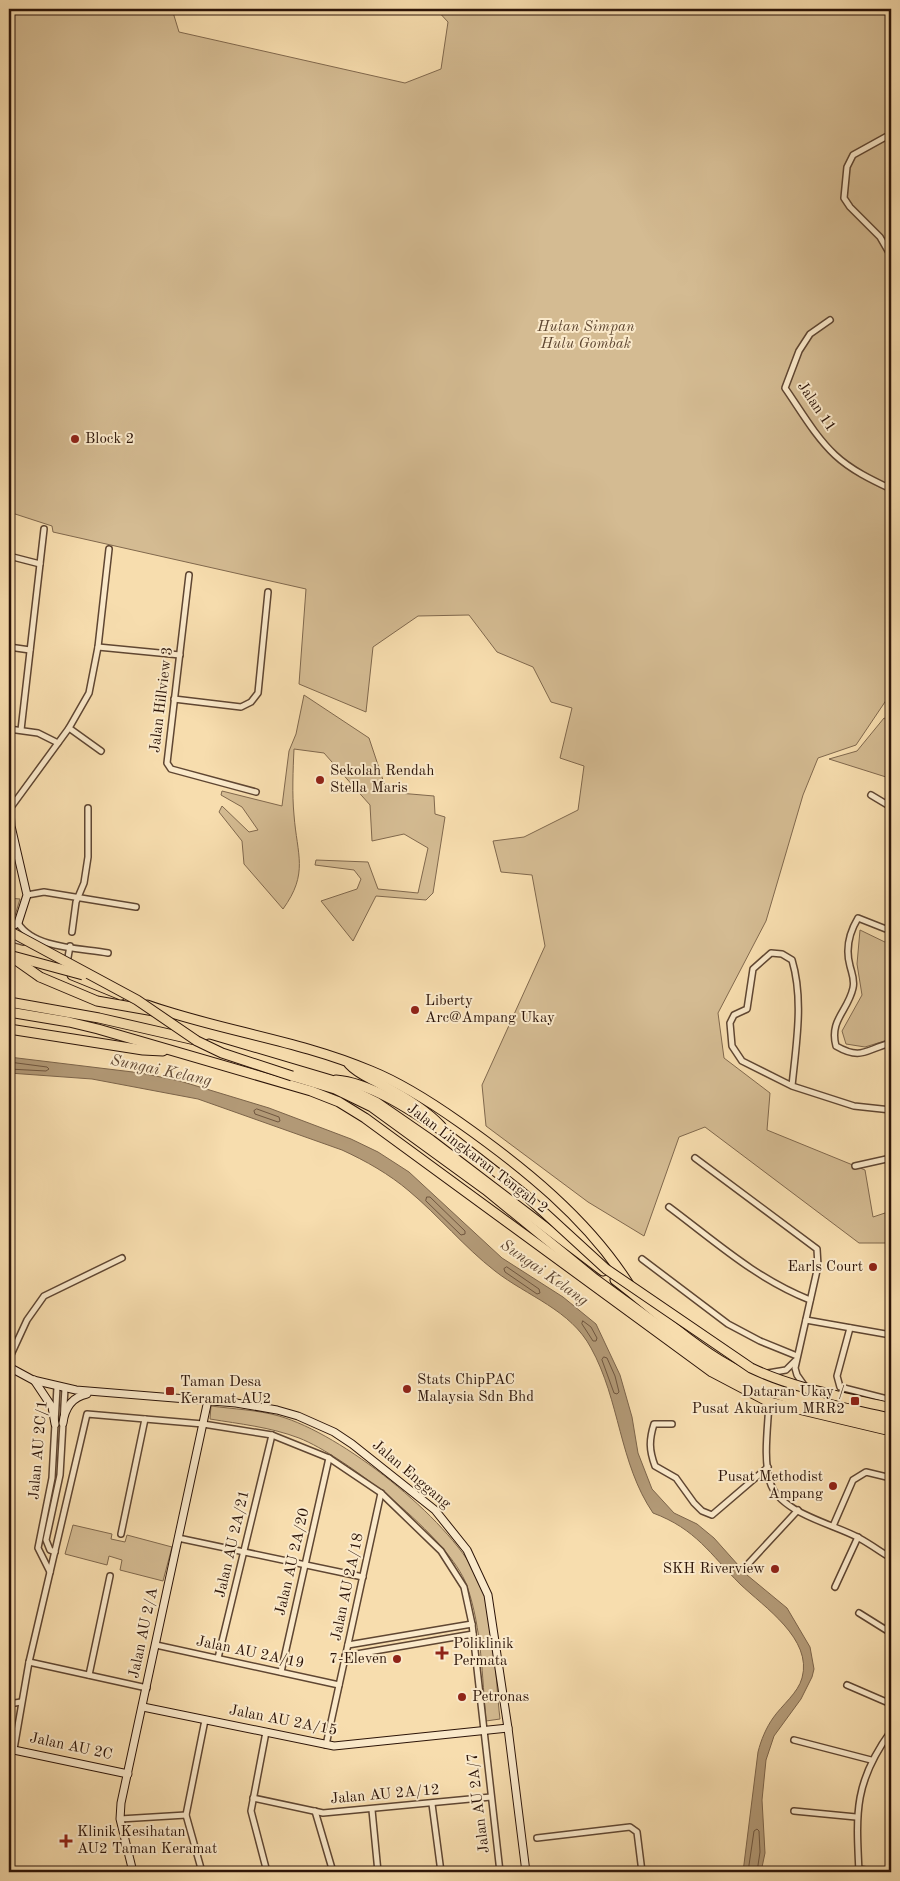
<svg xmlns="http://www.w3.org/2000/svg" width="900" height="1881" viewBox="0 0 900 1881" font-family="'Old Standard TT',serif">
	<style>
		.green { fill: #d4bb92; stroke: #80684d }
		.water { fill: #b29976; stroke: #7c644a }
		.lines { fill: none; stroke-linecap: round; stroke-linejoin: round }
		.shore { stroke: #6f563f; stroke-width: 1 }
		.street-casing { stroke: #5f4632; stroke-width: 8 }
		.secondary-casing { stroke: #2c1408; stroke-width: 9 }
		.highway-casing { stroke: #2c1408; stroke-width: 11 }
		.street { stroke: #fae9ca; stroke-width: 5 }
		.secondary { stroke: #fae9ca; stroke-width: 7 }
		.highway { stroke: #f7ddae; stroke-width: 9 }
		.highway-bridge-casing { stroke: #2c1408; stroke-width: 11; stroke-linecap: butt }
		.highway-bridge { stroke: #f7ddae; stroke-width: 9 }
		.poi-dot { fill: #8f2418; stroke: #fae9ca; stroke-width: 2 }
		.labels { text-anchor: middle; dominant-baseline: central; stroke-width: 4; stroke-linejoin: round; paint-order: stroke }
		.park-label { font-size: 15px; font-style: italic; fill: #5e4631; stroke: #fae9ca }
		.street-label { font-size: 15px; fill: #2c1408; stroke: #fae9ca }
		.poi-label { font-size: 15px; fill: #2c1408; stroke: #fae9ca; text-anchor: start }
		.water-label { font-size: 16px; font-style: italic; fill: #624934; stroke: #fae9ca }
	</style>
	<rect width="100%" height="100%" fill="#f7ddae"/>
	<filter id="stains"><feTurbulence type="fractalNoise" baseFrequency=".004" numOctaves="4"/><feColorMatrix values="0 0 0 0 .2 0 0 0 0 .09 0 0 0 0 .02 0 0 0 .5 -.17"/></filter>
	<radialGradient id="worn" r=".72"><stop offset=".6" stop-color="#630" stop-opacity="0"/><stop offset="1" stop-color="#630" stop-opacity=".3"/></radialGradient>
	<g class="green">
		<polygon points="9,9 172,9 179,32 405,83 441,69 448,22 436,9 891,9 891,693 856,745 818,758 803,795 766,921 718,1013 724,1058 770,1093 767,1130 865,1170 873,1217 891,1211 891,1243 859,1243 705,1127 679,1137 644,1236 588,1202 486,1126 482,1085 545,946 532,875 501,872 493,841 524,837 578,810 584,766 560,758 572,708 551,702 533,667 497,652 469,615 418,616 373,647 366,712 299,684 306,589 53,532 52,526 9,512"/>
		<path d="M304 695 369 738 387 792 434 796 435 814 445 817 433 893 426 900 376 896 353 941 321 901 357 889 361 879 354 870 315 865 316 860 368 862 378 889 418 893 428 848 404 834 372 841 370 805 324 753 294 749C293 770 292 794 294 815 297 855 309 873 283 909L244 864 242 841 219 812 222 806 249 832 258 830 242 807 221 795 222 791 282 806 289 751 296 734Z"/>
		<polygon points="884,718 891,721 891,768 886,777 829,759 857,751"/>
		<polygon points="9,898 20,899 13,922 9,922"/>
		<polygon points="860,930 891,945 891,1039 865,1047 846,1044 842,1031 862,995 857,964"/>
		<path d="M211 1406C233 1409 258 1410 279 1416 342 1434 447 1517 477 1576 495 1613 495 1677 500 1719L486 1721C482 1677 482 1629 467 1586 450 1538 345 1456 299 1438 270 1427 240 1424 210 1419Z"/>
		<polygon points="73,1525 112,1534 111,1539 125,1542 127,1535 172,1547 163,1581 120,1570 122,1560 109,1556 107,1565 65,1554"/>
	</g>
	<path class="water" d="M9 1057 141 1073 180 1081 269 1108 351 1139 378 1152 409 1172 502 1258 563 1297 596 1324 620 1375 632 1417 638 1453 652 1489 674 1513 697 1524 714 1538 747 1575 787 1608 810 1647 814 1669 812 1677 801 1699 774 1736 766 1760 762 1800 765 1853 761 1872H743L758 1752C761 1740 766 1728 773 1718 782 1705 798 1693 802 1678 813 1639 764 1607 740 1584 710 1554 696 1529 653 1513 619 1463 620 1400 591 1348 571 1310 527 1296 495 1271 464 1247 439 1216 409 1191 389 1174 366 1161 342 1150L198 1099 92 1079 9 1073Z"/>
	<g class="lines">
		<g class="shore">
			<polyline points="9,1062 47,1067 49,1069 46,1071 9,1069"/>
			<polygon points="257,1109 279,1117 280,1121 278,1122 255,1114 254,1111"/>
			<polygon points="427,1197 430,1197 465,1231 465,1234 461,1235 426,1201"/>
			<polygon points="507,1267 539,1289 540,1293 537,1294 505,1272 504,1269"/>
			<polygon points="583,1321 591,1327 597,1338 596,1341 593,1341 582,1324"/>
			<polygon points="604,1357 607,1358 615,1376 619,1392 617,1394 614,1393 602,1360"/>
			<polyline points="748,1872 754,1831 757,1829 759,1831 760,1852 757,1872"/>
		</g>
		<defs>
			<g id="street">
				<polyline points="891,134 853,155 847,167 844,198 850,207 880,237 891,256"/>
				<path d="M830 320 810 334 799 351 785 388C801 411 815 436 835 455 851 470 872 480 891 489"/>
				<polyline points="9,556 40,564"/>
				<polyline points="189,575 167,763 171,769 256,792"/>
				<polyline points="9,647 30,650"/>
				<polyline points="98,647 180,655"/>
				<polyline points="174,699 241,707 251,702 258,693 268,592"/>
				<polyline points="69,728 101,751"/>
				<polyline points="9,729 38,733 58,743"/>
				<polyline points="21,730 44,529"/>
				<polyline points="871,795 891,807"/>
				<polyline points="9,810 69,728 89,693 98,647 109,549"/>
				<polyline points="27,895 44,892 136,907"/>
				<path d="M18 923C34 949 81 948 108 953"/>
				<path d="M891 931 858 918C849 933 845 948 850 966 852 974 855 980 853 988 848 1011 829 1020 836 1046 862 1061 866 1049 891 1043"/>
				<polyline points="72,932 76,902 84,883 88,857 88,808"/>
				<polyline points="9,938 23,942"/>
				<polyline points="67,963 70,946"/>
				<path d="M792 1086C796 1045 804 1000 792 960L782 954 771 953 753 969 747 1009 734 1015 730 1023 732 1046 742 1061 792 1086 854 1106 891 1110"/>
				<polyline points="695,1158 817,1249 818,1266 795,1368 797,1375 804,1385"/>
				<polyline points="855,1166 891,1158"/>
				<path d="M669 1207C716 1242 755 1278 810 1300"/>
				<polyline points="642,1259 728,1324 760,1341 797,1356"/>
				<polyline points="806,1320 891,1335"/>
				<polyline points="850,1328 837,1376 840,1387 891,1400"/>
				<polyline points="9,1359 27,1320 44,1296 122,1258"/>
				<polyline points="768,1373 786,1370 795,1361"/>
				<path d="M769 1402C768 1427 763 1458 770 1482 779 1513 834 1524 859 1538 870 1544 881 1552 891 1558"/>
				<path d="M672 1424H654C649 1440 649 1450 655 1466L676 1478 694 1503 702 1511 712 1515 768 1467"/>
				<polyline points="833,1526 853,1480 866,1472 891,1478"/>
				<polyline points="121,1534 145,1419"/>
				<polyline points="178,1538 363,1577"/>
				<polyline points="55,1552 50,1550 46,1540 60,1475 65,1388"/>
				<polyline points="749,1563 798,1510"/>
				<polyline points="50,1572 38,1548 52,1478 57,1387"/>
				<polyline points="835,1587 858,1537"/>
				<polyline points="859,1613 891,1633"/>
				<polyline points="156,1645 339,1685"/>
				<polyline points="348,1645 472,1624"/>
				<polyline points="345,1656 473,1634"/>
				<polyline points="218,1658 272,1435"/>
				<polyline points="29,1662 147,1688"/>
				<polyline points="281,1672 329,1458"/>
				<polyline points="89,1675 110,1576"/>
				<polyline points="847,1685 891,1704"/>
				<polyline points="9,1704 21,1702"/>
				<polyline points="266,1732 251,1811 267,1872"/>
				<polyline points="794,1740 871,1760"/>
				<polyline points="326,1745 381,1493"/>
				<polyline points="14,1749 29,1662 87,1414 203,1424 272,1435 329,1458 381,1493 441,1551 464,1587 472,1624 500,1872"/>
				<polyline points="253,1798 323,1813 491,1797"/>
				<polyline points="432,1804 441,1872"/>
				<polyline points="372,1810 378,1872"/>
				<polyline points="315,1811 333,1872"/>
				<polyline points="794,1811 856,1817"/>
				<polyline points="120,1819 186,1815"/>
				<polyline points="537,1838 630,1827 637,1832 642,1872"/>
				<polyline points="859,1869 879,1872"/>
				<polyline points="202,1872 186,1815 205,1720"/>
				<path d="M859 1872C856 1812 854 1782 891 1731"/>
			</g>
			<g id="secondary">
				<polyline points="9,928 18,923 27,895 11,826 10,810"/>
				<polyline points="9,1367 33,1380 76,1390 236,1403 277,1410 298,1416 334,1432 352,1444 435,1510 467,1550 488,1595 508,1728 526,1872"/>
				<polyline points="34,1380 52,1407 55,1424"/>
				<path d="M63 1423C65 1407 72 1397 87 1394"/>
				<polyline points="143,1707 334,1746 508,1728"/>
				<polyline points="9,1749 128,1774"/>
				<polyline points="133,1872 120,1819 121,1803 208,1400"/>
			</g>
			<g id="highway">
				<polyline points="72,975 121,995"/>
				<polyline points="40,977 97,1001 154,1011"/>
				<polyline points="9,1002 99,1018 195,1040"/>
				<path d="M147 1005C220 1031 299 1040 371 1071 403 1084 432 1103 459 1122 523 1167 588 1219 630 1286"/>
				<polyline points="9,1012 69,1022 98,1029 311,1091 339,1102 365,1118 712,1372 769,1402 891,1431"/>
				<polyline points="9,1029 143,1050 163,1051"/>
				<polyline points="209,1044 331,1080 376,1102 431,1140 603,1271"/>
				<path d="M349 1064C358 1074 370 1078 382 1085 403 1096 425 1109 441 1126"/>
				<polyline points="292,1076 335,1089 372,1107 486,1190 595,1279 651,1320 713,1365 746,1384 828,1411 891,1423"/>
				<path d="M336 1080C374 1083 419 1116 450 1136"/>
				<path d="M615 1280C652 1308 688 1342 728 1365 777 1394 836 1404 891 1416"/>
			</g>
		</defs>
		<use href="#street" class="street-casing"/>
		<use href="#secondary" class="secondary-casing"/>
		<use href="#highway" class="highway-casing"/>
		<use href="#street" class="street"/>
		<use href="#secondary" class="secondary"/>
		<use href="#highway" class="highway"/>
		<defs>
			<g id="highway-bridge">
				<polyline points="9,931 137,1000 197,1041 222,1053 292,1076"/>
				<polyline points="9,955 83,975"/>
				<polyline points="13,958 40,977"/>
				<path d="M450 1136 523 1193 606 1269 751 1368C795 1389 844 1397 891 1408"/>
			</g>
		</defs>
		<use href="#highway-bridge" class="highway-bridge-casing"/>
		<use href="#highway-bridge" class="highway-bridge"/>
	</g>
	<g class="poi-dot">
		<circle cx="75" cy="439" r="5"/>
		<circle cx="320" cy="780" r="5"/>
		<circle cx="415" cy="1010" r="5"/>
		<circle cx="873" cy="1267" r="5"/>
		<circle cx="407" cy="1389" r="5"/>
		<rect x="165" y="1386" width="10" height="10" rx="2.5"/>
		<rect x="850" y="1396" width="10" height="10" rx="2.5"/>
		<circle cx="833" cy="1486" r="5"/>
		<circle cx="775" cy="1569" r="5"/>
		<path d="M439.5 1645.5h5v5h5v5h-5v5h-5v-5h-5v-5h5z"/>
		<circle cx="397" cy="1659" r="5"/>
		<circle cx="462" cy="1697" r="5"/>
		<path d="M63.5 1833.5h5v5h5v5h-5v5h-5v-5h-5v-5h5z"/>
	</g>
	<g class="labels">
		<g class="park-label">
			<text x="586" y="327">Hutan Simpan<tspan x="586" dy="17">Hulu Gombak</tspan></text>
		</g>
		<g class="street-label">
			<text transform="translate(816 407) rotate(56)">Jalan 11</text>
			<text transform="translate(162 700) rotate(-83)">Jalan Hillview 3</text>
			<text transform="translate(477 1159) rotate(37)">Jalan Lingkaran Tengah 2</text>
			<text transform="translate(39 1450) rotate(-85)">Jalan AU 2C/1</text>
			<text transform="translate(411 1475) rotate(40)">Jalan Enggang</text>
			<text transform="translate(233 1544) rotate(-77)">Jalan AU 2A/21</text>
			<text transform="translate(293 1562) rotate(-77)">Jalan AU 2A/20</text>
			<text transform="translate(348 1587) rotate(-78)">Jalan AU 2A/18</text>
			<text transform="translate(144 1633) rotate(-78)">Jalan AU 2/A</text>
			<text transform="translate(250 1653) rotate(12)">Jalan AU 2A/19</text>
			<text transform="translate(283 1721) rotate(11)">Jalan AU 2A/15</text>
			<text transform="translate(71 1747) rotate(12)">Jalan AU 2C</text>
			<text transform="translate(385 1795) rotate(-5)">Jalan AU 2A/12</text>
			<text transform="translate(479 1803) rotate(-97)">Jalan AU 2A/7</text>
		</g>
		<g class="poi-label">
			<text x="85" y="439">Block 2</text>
			<text x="330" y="771">Sekolah Rendah<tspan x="330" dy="17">Stella Maris</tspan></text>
			<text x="425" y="1001">Liberty<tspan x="425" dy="17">Arc@Ampang Ukay</tspan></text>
			<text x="863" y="1267" text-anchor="end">Earls Court</text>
			<text x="417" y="1380">Stats ChipPAC<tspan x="417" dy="17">Malaysia Sdn Bhd</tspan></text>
			<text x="180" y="1382">Taman Desa<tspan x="180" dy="17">Keramat AU2</tspan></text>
			<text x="845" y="1392" text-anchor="end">Dataran Ukay /<tspan x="845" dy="17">Pusat Akuarium MRR2</tspan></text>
			<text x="823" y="1477" text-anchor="end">Pusat Methodist<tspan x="823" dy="17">Ampang</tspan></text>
			<text x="765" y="1569" text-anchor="end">SKH Riverview</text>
			<text x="453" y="1644">Poliklinik<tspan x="453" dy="17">Permata</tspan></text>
			<text x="387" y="1659" text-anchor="end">7-Eleven</text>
			<text x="472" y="1697">Petronas</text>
			<text x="77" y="1832">Klinik Kesihatan<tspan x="77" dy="17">AU2 Taman Keramat</tspan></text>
		</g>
		<g class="water-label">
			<text transform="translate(161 1071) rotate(12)">Sungai Kelang</text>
			<text transform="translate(544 1273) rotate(35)">Sungai Kelang</text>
		</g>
	</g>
	<rect width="900" height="1881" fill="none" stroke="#f7ddae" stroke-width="30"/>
	<rect x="10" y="10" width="880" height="1861" fill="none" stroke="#2c1408" stroke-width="2.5"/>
	<rect x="15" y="15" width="870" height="1851" fill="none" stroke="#2c1408"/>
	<rect width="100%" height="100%" filter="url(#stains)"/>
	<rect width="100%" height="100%" fill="url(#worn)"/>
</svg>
